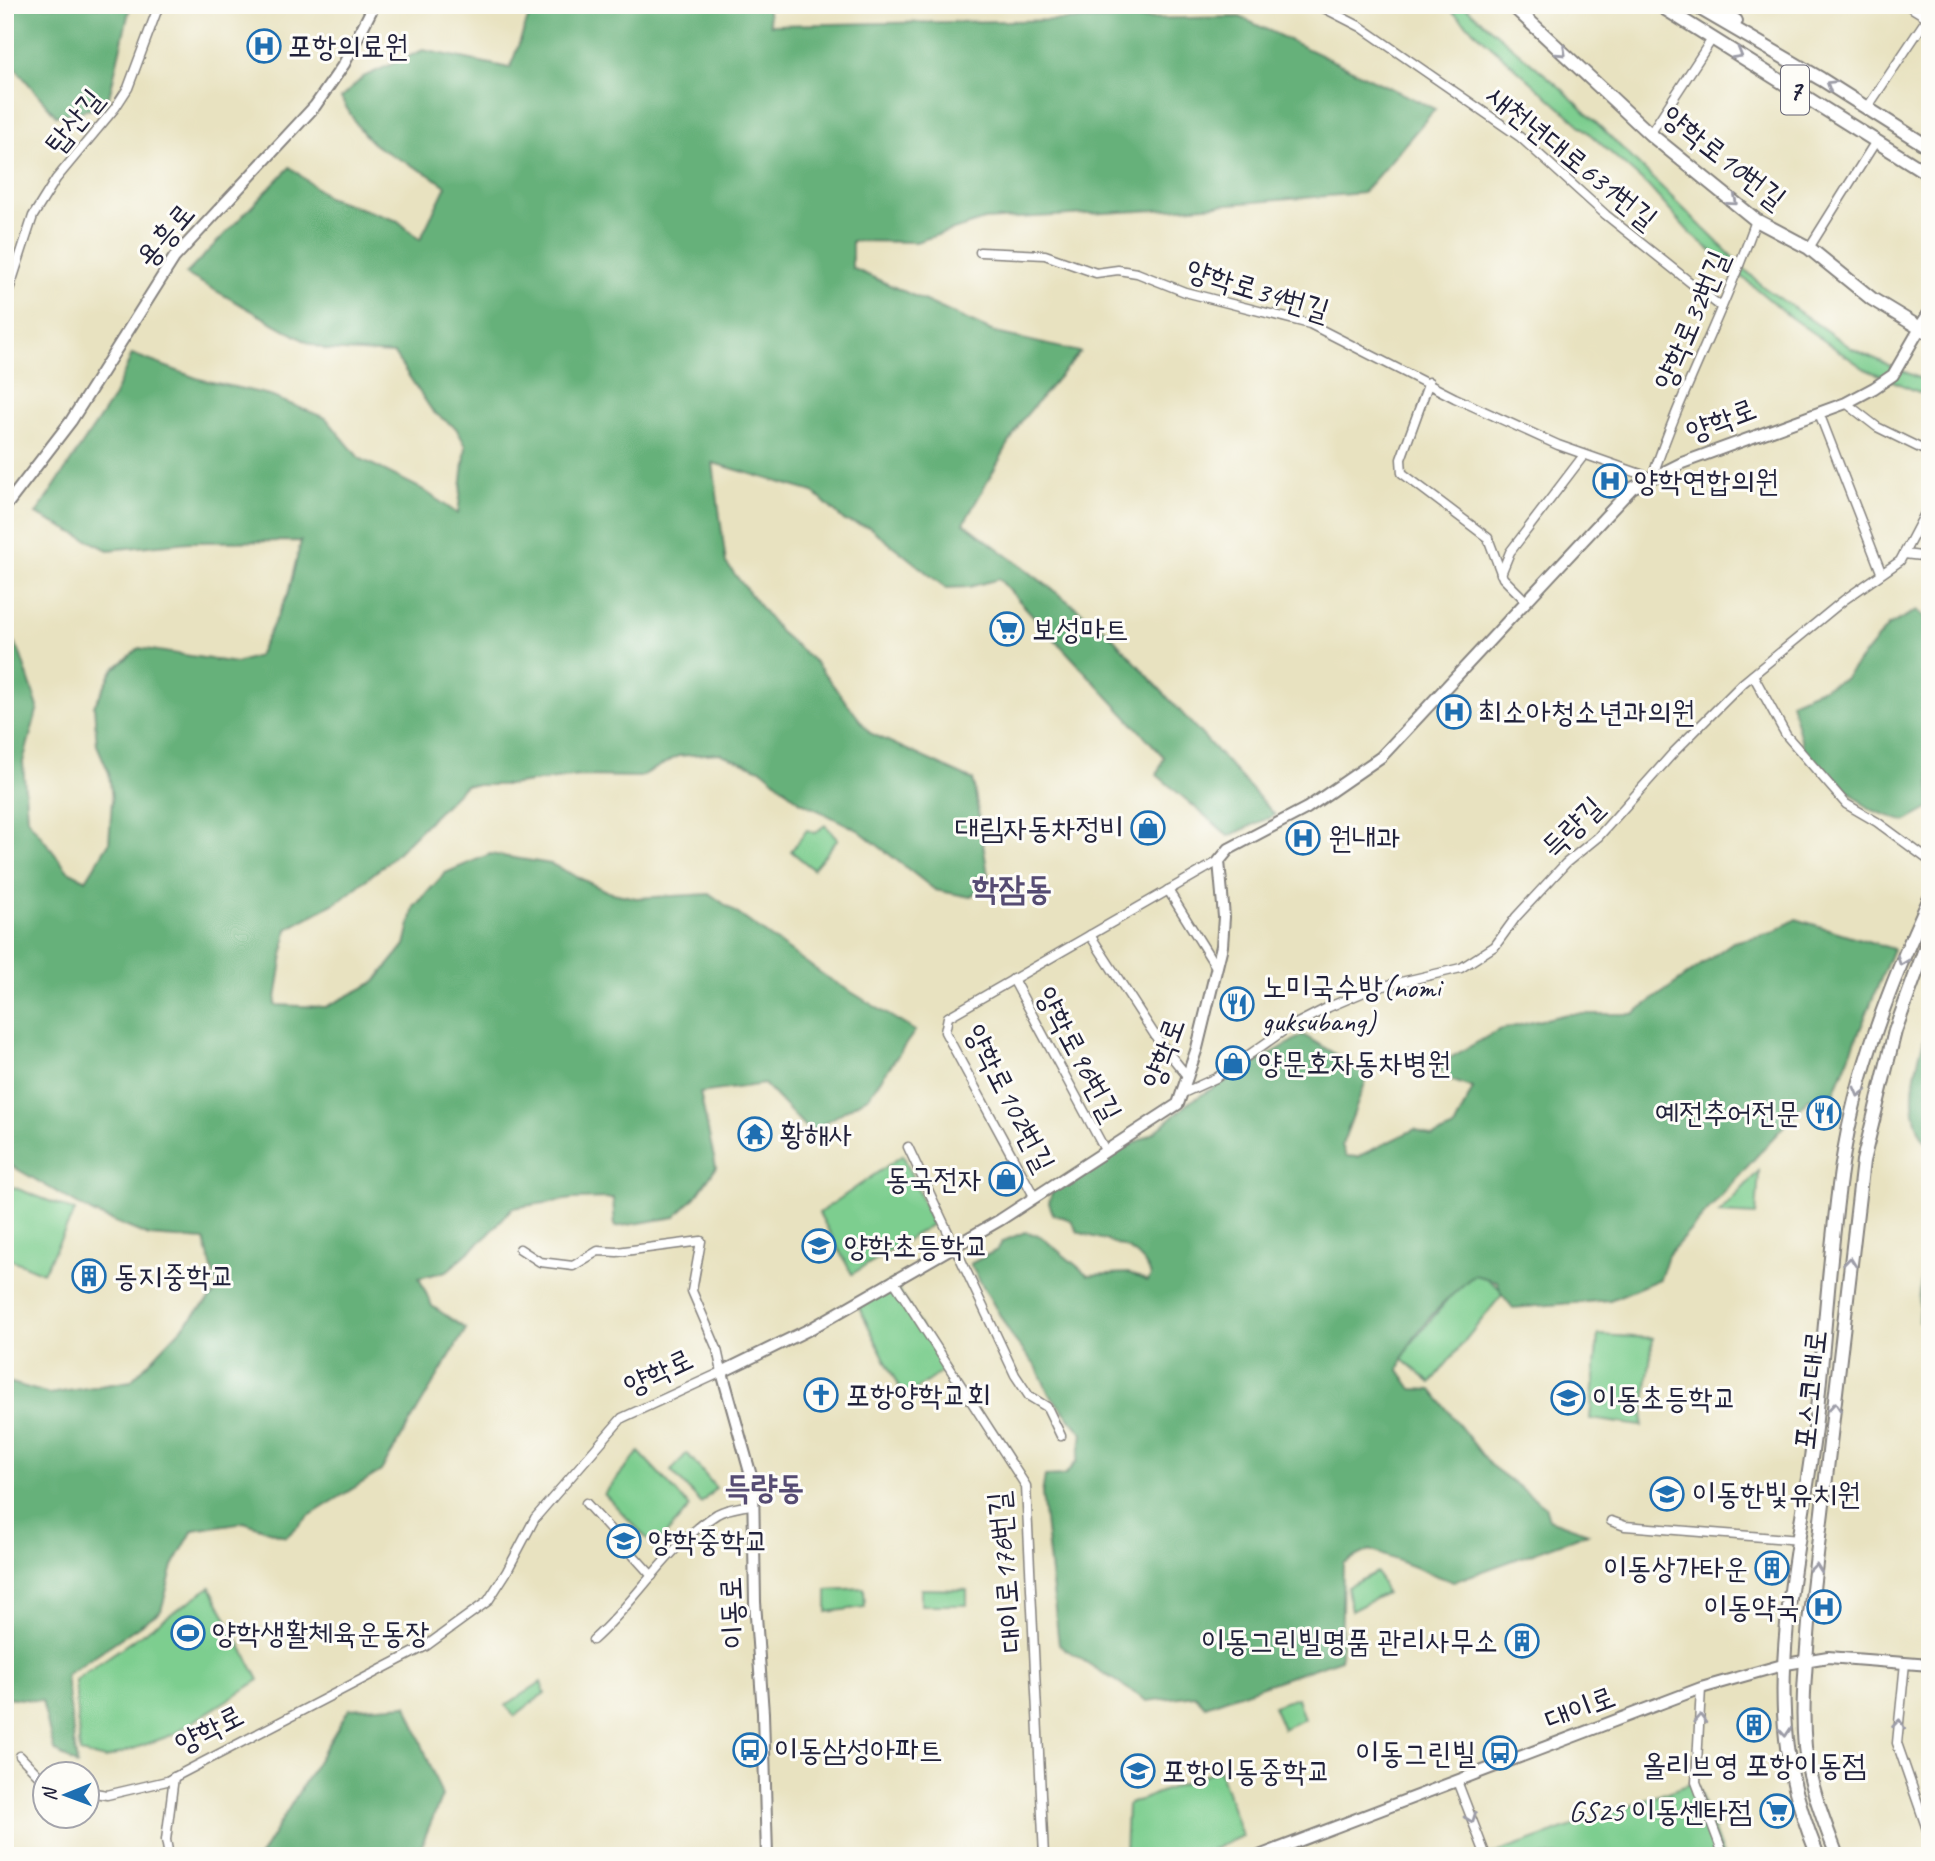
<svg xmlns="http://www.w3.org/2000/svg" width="1935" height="1861" viewBox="0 0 1935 1861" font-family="Caveat,'Poor Story',sans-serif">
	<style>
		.green { fill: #7dce8f; stroke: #507865; stroke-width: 2 }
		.forest { fill: #66b17a; stroke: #446a5a; stroke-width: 2 }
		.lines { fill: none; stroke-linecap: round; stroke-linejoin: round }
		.minor-casing { stroke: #85827e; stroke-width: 11 }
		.tertiary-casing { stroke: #85827e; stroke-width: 14 }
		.secondary-casing { stroke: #85827e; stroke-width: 16 }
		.primary-casing { stroke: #85827e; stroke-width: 16 }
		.minor { stroke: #fff; stroke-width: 8 }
		.tertiary { stroke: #fff; stroke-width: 10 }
		.secondary { stroke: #fff; stroke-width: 12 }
		.primary { stroke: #fff; stroke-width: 12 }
		.oneway { stroke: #9c9ca7 }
		.labels { text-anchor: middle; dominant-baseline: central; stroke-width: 6; stroke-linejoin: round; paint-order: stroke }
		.shield { fill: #fdfcf7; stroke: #646373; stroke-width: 2 }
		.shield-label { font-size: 28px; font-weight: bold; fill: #22223b }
		.poi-label { font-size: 30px; fill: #22223b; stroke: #fdfcf7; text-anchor: start }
		.street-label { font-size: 30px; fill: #22223b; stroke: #fdfcf7 }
		.quarter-label { font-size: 33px; font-weight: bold; fill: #564c73; stroke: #fdfcf7 }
	</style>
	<rect width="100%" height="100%" fill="#fdfcf7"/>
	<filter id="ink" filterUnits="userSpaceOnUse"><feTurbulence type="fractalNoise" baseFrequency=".0143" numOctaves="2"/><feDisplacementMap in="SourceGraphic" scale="14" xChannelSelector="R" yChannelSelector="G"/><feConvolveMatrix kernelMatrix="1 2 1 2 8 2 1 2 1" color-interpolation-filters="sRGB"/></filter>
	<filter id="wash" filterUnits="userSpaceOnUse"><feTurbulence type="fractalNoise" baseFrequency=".00686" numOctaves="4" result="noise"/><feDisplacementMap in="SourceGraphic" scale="28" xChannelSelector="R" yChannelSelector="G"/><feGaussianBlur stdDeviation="1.57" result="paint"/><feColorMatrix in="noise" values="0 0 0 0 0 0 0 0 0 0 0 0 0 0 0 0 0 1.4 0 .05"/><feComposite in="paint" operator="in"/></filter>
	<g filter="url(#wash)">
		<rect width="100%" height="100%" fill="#e8e2c0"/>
		<g class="green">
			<polygon points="1445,5 1463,5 1561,88 1762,286 1853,349 1930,383 1930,397 1865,369 1790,317 1690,233 1648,186"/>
			<polygon points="825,825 838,839 813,869 791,851 807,830 815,833"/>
			<polygon points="903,1155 932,1224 852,1274 819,1213"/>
			<polygon points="1759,1171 1756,1215 1719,1213"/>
			<polygon points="5,1184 75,1211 43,1273 5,1257"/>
			<polygon points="1922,1264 1930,1264 1929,1324 1918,1322"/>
			<polygon points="1474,1268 1504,1292 1431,1383 1400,1357"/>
			<polygon points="893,1280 945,1369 904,1398 857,1303"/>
			<polygon points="1598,1335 1653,1338 1642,1426 1590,1419"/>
			<polygon points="639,1452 690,1507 655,1547 604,1494"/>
			<polygon points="687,1453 716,1488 701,1503 671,1471"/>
			<polygon points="1377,1572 1386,1593 1351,1611 1347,1587"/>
			<polygon points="210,1587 259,1680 172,1735 105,1759 80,1753 75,1680"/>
			<polygon points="864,1588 865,1607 827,1612 827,1590"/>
			<polygon points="921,1589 967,1590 967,1605 921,1605"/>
			<polygon points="541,1682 545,1693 514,1716 506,1705"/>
			<polygon points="1297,1698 1304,1719 1283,1729 1273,1706"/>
			<polygon points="1219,1769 1242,1836 1198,1856 1125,1856 1127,1805"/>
			<polygon points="1696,1782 1723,1856 1488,1856"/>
		</g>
		<g class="forest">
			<polygon points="5,5 130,7 107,106 56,116 5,56"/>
			<path d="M533 5H767L770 25 1240 17 1435 109 1363 193 1156 210 984 220 916 242 852 241V268L996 333 1080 352 1022 420 964 523 1106 630 1275 815 1229 836 1157 775 1164 757 999 579 969 587 946 588 869 527 845 521 813 492 713 463 726 563 780 632 816 663 870 733 973 780 989 881 970 897 935 890 858 830 799 801 763 770 719 753 678 756 640 777 579 776 509 785H465L389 861 342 899 287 929 275 1005 326 1007 375 982 405 945 414 907 445 873 490 854 551 864 608 892 636 898 710 894 825 976 915 1031 869 1096 810 1132 764 1084 700 1093 716 1167 697 1195 675 1217 615 1227 613 1198 572 1199 512 1208 489 1234 447 1271 419 1278 432 1306 466 1329 381 1471 309 1516 286 1537 244 1522 193 1530 173 1566 161 1611 66 1675 77 1765 54 1750 42 1701 5 1697V1381L49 1394 131 1381 218 1290 204 1240 149 1236 93 1213 5 1162V629L19 650 38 707 23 762 27 818 68 871 86 880 109 843 112 800 109 773 97 745 94 706 113 670 139 648 236 663 258 656 288 594 301 541 189 542 108 550 36 514 113 398 132 354 199 379 265 394 326 418 359 458 422 489 458 514 466 446 456 428 433 412 394 354 327 350 309 343 186 274 290 167 327 197 398 221 420 240 446 186C424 169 400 161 378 147 362 136 350 114 341 98L363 77 423 50 510 68Z"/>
			<polygon points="1917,610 1930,622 1930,808 1905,822 1869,809 1804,751 1791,702 1844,679 1888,626"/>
			<path d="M1796 919 1893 949 1833 1096 1808 1099 1668 1255 1660 1279 1610 1300 1513 1308 1501 1293 1497 1281 1474 1275C1443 1303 1411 1330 1399 1370L1412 1389 1432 1390 1490 1465 1545 1506 1549 1519 1588 1533 1453 1582 1370 1550 1343 1563 1341 1659 1205 1706 1195 1695 1147 1701 1059 1645 1042 1494 1045 1476 1065 1475 1077 1461 1083 1434 1049 1394 1037 1368 1013 1338 970 1264 997 1250 1003 1241 1025 1232 1040 1236 1088 1275 1129 1273 1147 1281 1151 1276C1141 1244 1106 1242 1078 1232L1071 1220 1053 1214 1049 1203 1052 1192 1105 1158 1154 1133 1188 1103 1303 1035 1352 1064 1367 1078 1342 1145 1346 1156 1357 1157 1415 1129 1432 1137 1454 1128 1473 1088 1450 1080 1436 1066 1499 1030 1567 1014H1633L1733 942 1772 933Z"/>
			<path d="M1930 1023V1147C1900 1115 1916 1060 1930 1023Z"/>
			<polygon points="407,1705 442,1796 417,1856 260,1856 349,1709"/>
		</g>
	</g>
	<g filter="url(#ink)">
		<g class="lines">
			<defs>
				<g id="minor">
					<polyline points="1318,5 1361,27 1520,137 1606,215 1721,307"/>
					<polyline points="1907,5 1930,19"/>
					<polyline points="1867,108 1930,14"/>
					<polyline points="1650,134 1712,39"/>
					<polyline points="1809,248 1876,141"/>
					<path d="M980 252 1045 255 1096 273 1118 270 1137 273 1185 292 1310 324 1455 398 1558 445 1652 478C1681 390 1726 308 1756 220"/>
					<polyline points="5,302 33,216 56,179 115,108 128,88 159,5"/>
					<polyline points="1429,382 1401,459 1402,473 1488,538 1503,578 1525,600"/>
					<polyline points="1846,403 1877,427 1930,453"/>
					<polyline points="1819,413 1881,572"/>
					<polyline points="1904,554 1930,557"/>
					<polyline points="1501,574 1510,552 1584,455"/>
					<polyline points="1753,675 1786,735 1846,804 1877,822 1930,861"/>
					<polyline points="1168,890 1216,967"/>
					<polyline points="1090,935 1158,1040 1188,1077"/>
					<polyline points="1013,979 1105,1150"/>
					<polyline points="1183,1093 1216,1078 1286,1029 1329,1007 1371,989 1461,968 1495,946 1516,917 1566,863 1598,837 1674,752 1743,683 1844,600 1900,561 1930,504"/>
					<polyline points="908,1147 1015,1375 1029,1396 1047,1407 1061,1436"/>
					<polyline points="1035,1198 945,1032 948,1017 1219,861"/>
					<polyline points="893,1280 1026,1486 1044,1856"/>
					<polyline points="586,1503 652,1576"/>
					<polyline points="1611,1521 1625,1526 1800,1540"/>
					<path d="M593 1640C637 1601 667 1546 717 1514 727 1508 742 1507 754 1504"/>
					<polyline points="1905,1663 1897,1743 1930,1838"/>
					<polyline points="1701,1688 1696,1782 1724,1856"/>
					<polyline points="20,1756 46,1783"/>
					<polyline points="1457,1781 1486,1856"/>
					<polyline points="88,1792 107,1795 167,1781 426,1646 488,1601 506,1573 535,1518 622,1418 722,1372 717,1349 692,1291 701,1241 617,1252 598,1251 573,1266 540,1262 520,1249"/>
					<polyline points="169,1856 166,1840 174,1777"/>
				</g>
				<g id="tertiary">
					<polyline points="5,507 71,421 174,258 315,106 344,64 374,5"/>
					<polyline points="767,1856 763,1713 755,1602 753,1483 722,1372 810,1329 1000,1220 1178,1104 1197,1048 1222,946 1224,917 1219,861 1229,849 1307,808 1381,757 1632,488 1682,463 1846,403 1874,388 1893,375 1919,330"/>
					<polyline points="1259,1856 1701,1688 1786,1664 1828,1657 1930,1665"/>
				</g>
				<g id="secondary">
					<polyline points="1512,5 1650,134 1756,220 1809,248 1872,299 1930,334"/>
					<polyline points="1919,330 1930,313"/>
				</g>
				<g id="primary">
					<polyline points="1659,5 1930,175"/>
					<polyline points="1694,5 1821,79 1930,148"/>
					<polyline points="1712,5 1736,21"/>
					<path d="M1818 1856C1803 1819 1790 1779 1786 1739 1775 1638 1803 1528 1815 1428 1825 1340 1829 1252 1842 1164 1856 1072 1891 982 1930 898"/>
					<path d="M1837 1856C1824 1821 1809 1784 1805 1747 1801 1706 1806 1664 1809 1623L1863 1161 1895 1031 1930 935"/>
				</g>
			</defs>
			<use href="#minor" class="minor-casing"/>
			<use href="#tertiary" class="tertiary-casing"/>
			<use href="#secondary" class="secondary-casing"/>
			<use href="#primary" class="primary-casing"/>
			<use href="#minor" class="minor"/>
			<use href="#tertiary" class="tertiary"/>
			<use href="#secondary" class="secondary"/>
			<use href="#primary" class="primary"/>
		</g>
		<defs><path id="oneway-chevron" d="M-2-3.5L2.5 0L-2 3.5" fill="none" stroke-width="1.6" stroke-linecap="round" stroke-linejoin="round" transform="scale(1.75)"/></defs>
		<g class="oneway">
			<use href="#oneway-chevron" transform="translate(1562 52) rotate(43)"/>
			<use href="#oneway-chevron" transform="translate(1738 54) rotate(30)"/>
			<use href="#oneway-chevron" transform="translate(1831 85) rotate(-148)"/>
			<use href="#oneway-chevron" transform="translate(1733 201) rotate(40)"/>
			<use href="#oneway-chevron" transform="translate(1902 961) rotate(111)"/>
			<use href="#oneway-chevron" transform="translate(1859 1092) rotate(105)"/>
			<use href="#oneway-chevron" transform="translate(1850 1262) rotate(-84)"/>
			<use href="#oneway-chevron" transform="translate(1835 1407) rotate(-85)"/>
			<use href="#oneway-chevron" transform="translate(1816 1568) rotate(-84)"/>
			<use href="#oneway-chevron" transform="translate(1700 1719) rotate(-87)"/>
			<use href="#oneway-chevron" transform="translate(1899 1724) rotate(-84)"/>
			<use href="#oneway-chevron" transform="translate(1785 1732) rotate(85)"/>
			<use href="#oneway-chevron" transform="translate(1471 1818) rotate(69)"/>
		</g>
	</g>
	<defs>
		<symbol id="hospital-ring" viewBox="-11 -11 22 22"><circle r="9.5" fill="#fdfcf7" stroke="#1f6fb2" stroke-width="1.5"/><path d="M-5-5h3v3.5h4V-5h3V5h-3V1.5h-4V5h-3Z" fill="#1f6fb2"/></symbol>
		<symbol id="supermarket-ring" viewBox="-11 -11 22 22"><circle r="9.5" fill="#fdfcf7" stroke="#1f6fb2" stroke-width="1.5"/><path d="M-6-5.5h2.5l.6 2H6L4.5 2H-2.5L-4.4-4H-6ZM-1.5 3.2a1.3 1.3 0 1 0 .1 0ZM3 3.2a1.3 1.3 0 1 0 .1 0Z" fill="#1f6fb2"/></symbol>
		<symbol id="shop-ring" viewBox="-11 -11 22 22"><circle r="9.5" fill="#fdfcf7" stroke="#1f6fb2" stroke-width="1.5"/><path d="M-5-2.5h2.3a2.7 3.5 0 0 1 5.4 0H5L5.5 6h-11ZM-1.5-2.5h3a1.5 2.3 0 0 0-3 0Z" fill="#1f6fb2"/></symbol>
		<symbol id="restaurant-ring" viewBox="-11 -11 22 22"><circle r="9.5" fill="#fdfcf7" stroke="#1f6fb2" stroke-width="1.5"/><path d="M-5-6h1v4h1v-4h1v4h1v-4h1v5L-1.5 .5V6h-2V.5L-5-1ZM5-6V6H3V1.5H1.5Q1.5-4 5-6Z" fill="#1f6fb2"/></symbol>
		<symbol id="temple-ring" viewBox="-11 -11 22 22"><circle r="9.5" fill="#fdfcf7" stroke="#1f6fb2" stroke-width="1.5"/><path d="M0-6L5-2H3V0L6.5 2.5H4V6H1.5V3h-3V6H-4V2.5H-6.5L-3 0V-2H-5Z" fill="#1f6fb2"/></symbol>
		<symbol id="school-ring" viewBox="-11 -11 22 22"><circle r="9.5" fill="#fdfcf7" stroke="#1f6fb2" stroke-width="1.5"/><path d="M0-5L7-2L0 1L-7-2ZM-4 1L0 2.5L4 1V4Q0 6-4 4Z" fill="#1f6fb2"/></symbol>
		<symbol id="building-ring" viewBox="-11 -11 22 22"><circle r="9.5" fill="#fdfcf7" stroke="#1f6fb2" stroke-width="1.5"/><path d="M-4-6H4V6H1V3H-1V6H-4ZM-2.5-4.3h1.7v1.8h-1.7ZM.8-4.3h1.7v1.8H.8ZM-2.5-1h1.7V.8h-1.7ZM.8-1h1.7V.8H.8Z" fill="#1f6fb2"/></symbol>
		<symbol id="church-ring" viewBox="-11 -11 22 22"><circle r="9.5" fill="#fdfcf7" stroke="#1f6fb2" stroke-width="1.5"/><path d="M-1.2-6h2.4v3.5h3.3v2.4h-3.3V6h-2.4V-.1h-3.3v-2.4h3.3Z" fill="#1f6fb2"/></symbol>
		<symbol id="stadium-ring" viewBox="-11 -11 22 22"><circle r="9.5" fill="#fdfcf7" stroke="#1f6fb2" stroke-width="1.5"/><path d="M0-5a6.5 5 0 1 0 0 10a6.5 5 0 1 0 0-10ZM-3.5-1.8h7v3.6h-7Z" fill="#1f6fb2"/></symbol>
		<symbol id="bus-ring" viewBox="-11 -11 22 22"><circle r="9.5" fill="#fdfcf7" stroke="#1f6fb2" stroke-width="1.5"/><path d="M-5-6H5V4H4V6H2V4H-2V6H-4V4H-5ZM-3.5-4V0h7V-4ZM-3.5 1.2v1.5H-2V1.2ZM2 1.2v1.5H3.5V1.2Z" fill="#1f6fb2"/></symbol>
	</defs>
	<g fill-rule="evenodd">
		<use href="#hospital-ring" x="245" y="27" width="38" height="38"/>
		<use href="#hospital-ring" x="1591" y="462" width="38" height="38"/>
		<use href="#supermarket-ring" x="988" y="610" width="38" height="38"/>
		<use href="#hospital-ring" x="1435" y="693" width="38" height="38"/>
		<use href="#shop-ring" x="1129" y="809" width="38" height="38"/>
		<use href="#hospital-ring" x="1284" y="819" width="38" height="38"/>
		<use href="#restaurant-ring" x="1218" y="985" width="38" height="38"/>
		<use href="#shop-ring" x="1214" y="1044" width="38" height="38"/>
		<use href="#restaurant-ring" x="1805" y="1094" width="38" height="38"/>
		<use href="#temple-ring" x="736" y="1115" width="38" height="38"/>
		<use href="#shop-ring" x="987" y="1160" width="38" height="38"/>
		<use href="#school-ring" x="800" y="1227" width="38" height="38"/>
		<use href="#building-ring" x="70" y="1257" width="38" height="38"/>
		<use href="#church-ring" x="802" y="1376" width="38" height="38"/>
		<use href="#school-ring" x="1549" y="1379" width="38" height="38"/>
		<use href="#school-ring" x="1648" y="1475" width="38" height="38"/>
		<use href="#school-ring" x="605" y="1522" width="38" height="38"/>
		<use href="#building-ring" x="1753" y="1549" width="38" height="38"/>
		<use href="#hospital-ring" x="1805" y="1588" width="38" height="38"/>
		<use href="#stadium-ring" x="169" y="1614" width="38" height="38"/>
		<use href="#building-ring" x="1503" y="1622" width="38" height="38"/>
		<use href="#building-ring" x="1735" y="1706" width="38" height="38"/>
		<use href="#bus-ring" x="731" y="1731" width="38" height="38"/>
		<use href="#bus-ring" x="1481" y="1734" width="38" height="38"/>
		<use href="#school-ring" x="1119" y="1752" width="38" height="38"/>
		<use href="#supermarket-ring" x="1758" y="1792" width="38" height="38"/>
	</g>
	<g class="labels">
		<rect class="shield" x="1781" y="65.5" width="28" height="49" rx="5"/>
		<g class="shield-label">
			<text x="1795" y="90">7</text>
		</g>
		<g class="poi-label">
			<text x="288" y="46">포항의료원</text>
			<text x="1634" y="481">양학연합의원</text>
			<text x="1032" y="629">보성마트</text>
			<text x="1478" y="712">최소아청소년과의원</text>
			<text x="1124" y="828" text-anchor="end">대림자동차정비</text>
			<text x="1328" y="838">원내과</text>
			<text x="1262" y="987">노미국수방(nomi<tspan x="1262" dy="34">guksubang)</tspan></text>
			<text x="1258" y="1063">양문호자동차병원</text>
			<text x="1800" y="1113" text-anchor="end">예전추어전문</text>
			<text x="780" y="1134">황해사</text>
			<text x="982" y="1179" text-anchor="end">동국전자</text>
			<text x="844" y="1246">양학초등학교</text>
			<text x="114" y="1276">동지중학교</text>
			<text x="846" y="1395">포항양학교회</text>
			<text x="1592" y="1398">이동초등학교</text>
			<text x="1692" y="1494">이동한빛유치원</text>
			<text x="648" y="1541">양학중학교</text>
			<text x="1748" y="1568" text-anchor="end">이동상가타운</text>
			<text x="1800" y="1607" text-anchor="end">이동약국</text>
			<text x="212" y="1633">양학생활체육운동장</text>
			<text x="1498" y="1641" text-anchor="end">이동그린빌명품 관리사무소</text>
			<text x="774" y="1750">이동삼성아파트</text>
			<text x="1476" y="1753" text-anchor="end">이동그린빌</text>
			<text x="1754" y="1765" text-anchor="middle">올리브영 포항이동점</text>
			<text x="1162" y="1771">포항이동중학교</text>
			<text x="1752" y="1811" text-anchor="end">GS25 이동센타점</text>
		</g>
		<g class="street-label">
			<text transform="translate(74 121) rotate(-51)">탑산길</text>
			<text transform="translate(1572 157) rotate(39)">새천년대로631번길</text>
			<text transform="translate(1724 157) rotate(38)">양학로10번길</text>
			<text transform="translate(165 235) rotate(-50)">용흥로</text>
			<text transform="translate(1258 290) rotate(17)">양학로34번길</text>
			<text transform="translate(1691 320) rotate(-67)">양학로32번길</text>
			<text transform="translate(1721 420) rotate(-21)">양학로</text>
			<text transform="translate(1572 827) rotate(-44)">득량길</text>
			<text transform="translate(1163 1053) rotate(-70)">양학로</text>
			<text transform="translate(1079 1054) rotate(62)">양학로96번길</text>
			<text transform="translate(1010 1098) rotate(63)">양학로102번길</text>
			<text transform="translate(658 1372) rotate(-25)">양학로</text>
			<text transform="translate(1810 1390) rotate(-84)">포스코대로</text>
			<text transform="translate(1005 1572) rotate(-95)">대이로176번길</text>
			<text transform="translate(732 1613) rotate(-93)">이동로</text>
			<text transform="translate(1580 1708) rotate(-21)">대이로</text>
			<text transform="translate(209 1729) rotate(-27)">양학로</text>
		</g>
		<g class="quarter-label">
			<text x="1012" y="888">학잠동</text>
			<text x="764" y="1487">득량동</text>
		</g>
	</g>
	<rect width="1935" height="1861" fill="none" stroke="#fdfcf7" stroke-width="28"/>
	<g transform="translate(66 1795) rotate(269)"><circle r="33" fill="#fdfcf7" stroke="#a5a5ac" stroke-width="2"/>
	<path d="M0-5L12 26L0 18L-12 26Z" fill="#1f6fb2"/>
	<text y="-10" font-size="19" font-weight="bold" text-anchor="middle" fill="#22223b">N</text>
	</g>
</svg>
